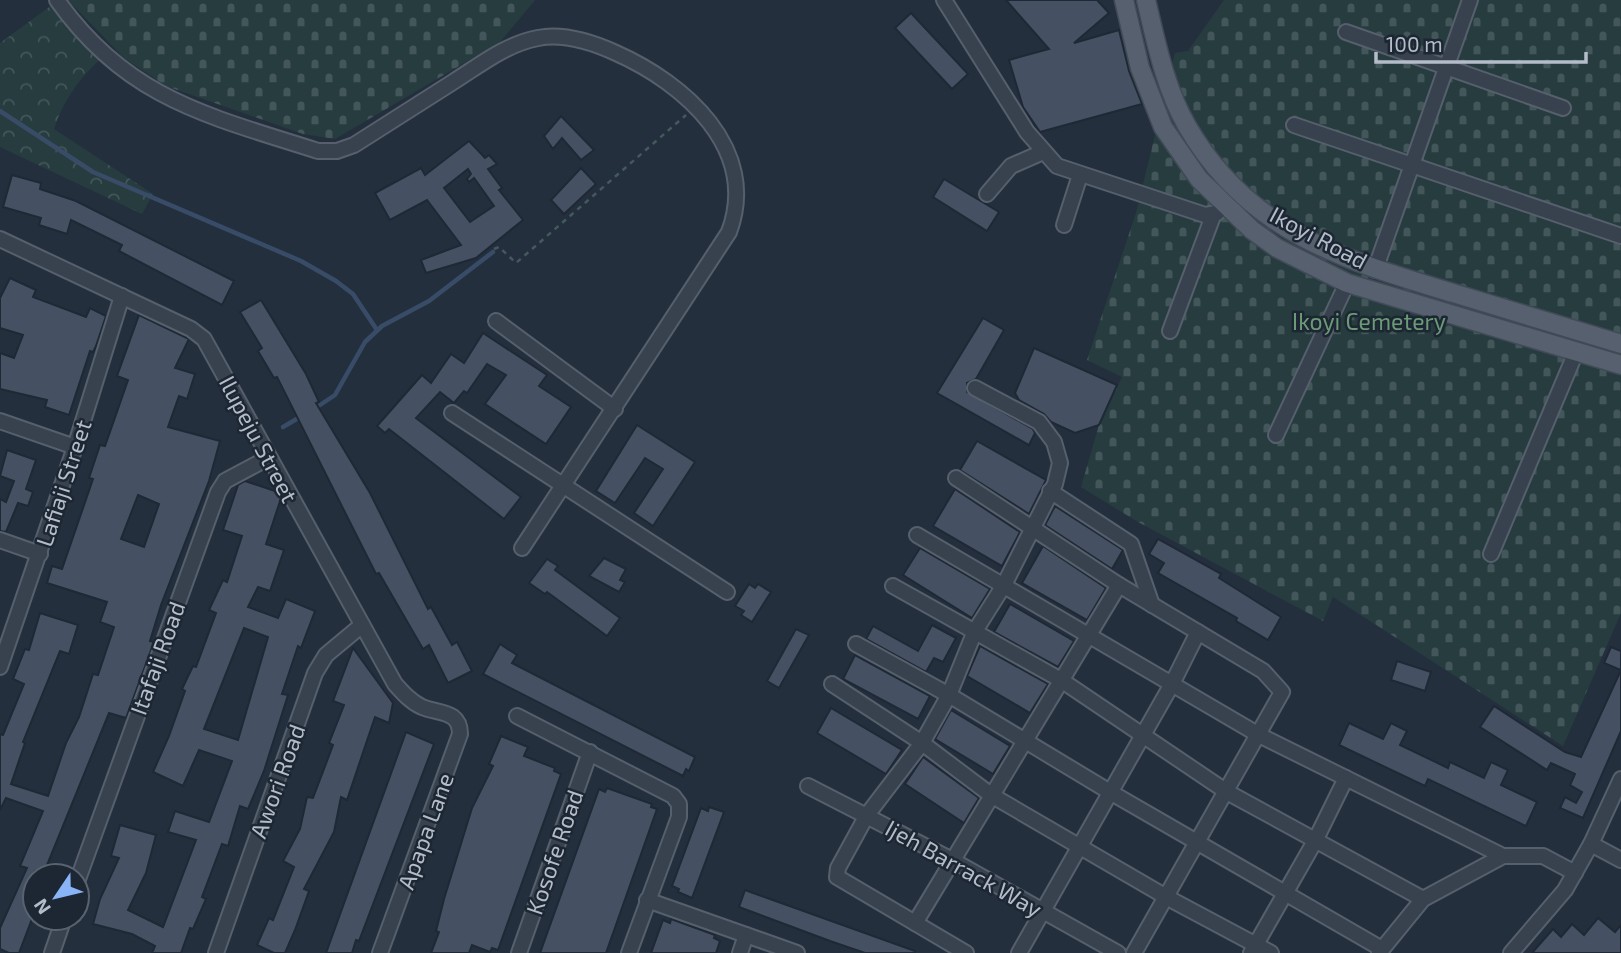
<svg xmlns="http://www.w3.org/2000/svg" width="1621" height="953" viewBox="0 0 1621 953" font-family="'Exo 2',sans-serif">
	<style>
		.forest { fill: url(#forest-crowns) }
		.cemetery { fill: url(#cemetery-stones) }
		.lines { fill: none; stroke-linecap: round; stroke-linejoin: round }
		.stream { stroke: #394c67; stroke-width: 4.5 }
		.building { fill: #455162; stroke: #1f2835; stroke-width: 2; fill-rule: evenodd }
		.minor-casing { stroke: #565f6c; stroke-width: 18 }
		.major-casing { stroke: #414a57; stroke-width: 21 }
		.path { stroke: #44595c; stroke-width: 2.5; stroke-dasharray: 5 5; stroke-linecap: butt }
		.minor { stroke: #38414e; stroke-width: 14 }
		.major { stroke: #56606e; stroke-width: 18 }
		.labels { text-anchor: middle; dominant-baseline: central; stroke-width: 5; stroke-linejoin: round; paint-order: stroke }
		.street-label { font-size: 23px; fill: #b4bcc9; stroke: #1d2633 }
		.park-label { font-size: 23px; fill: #6b9a76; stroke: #1d2633 }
	</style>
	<defs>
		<pattern id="forest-crowns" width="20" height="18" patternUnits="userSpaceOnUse" patternTransform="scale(1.75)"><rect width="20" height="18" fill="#263c3f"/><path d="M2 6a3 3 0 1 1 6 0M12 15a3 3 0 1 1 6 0" fill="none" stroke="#435659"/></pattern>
		<pattern id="cemetery-stones" width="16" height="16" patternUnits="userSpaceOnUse" patternTransform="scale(1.75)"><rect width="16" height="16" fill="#263c3f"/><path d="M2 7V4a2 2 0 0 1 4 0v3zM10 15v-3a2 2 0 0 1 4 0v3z" fill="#435659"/></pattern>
	</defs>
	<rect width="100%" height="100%" fill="#242f3e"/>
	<path class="forest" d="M52 5 98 61C77 82 63 101 54 129L153 194 142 214 0 147V43Z"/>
	<g class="cemetery">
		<polygon points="68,0 535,0 500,42 335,139 303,134 166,86 124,58"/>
		<polygon points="1224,0 1621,0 1621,613 1563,746 1333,597 1323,621 1138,522 1081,487 1099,425 1122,377 1087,360 1136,213 1175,53 1188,51"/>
	</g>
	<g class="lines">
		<g class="stream">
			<polyline points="0,111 93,172 301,261 336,281 353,294 377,330"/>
			<polyline points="314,409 335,395 365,342 382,326 429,301 493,252"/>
			<polyline points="283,427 300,417"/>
		</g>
	</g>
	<g class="building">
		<polygon points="1006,0 1097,0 1109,13 1074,43 1119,30 1129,71 1142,104 1040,132 1023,107 1009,60 1049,49"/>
		<polygon points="911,13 968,74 952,89 895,28"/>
		<polygon points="561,116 594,150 581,160 562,138 553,149 544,136"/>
		<path d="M469 141 485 158 489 155 497 164 488 169 502 188 499 190 523 220 476 258 426 273 421 260 461 245 427 200 390 220 375 193 421 168 425 175ZM468 169 471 174 467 179 469 182 474 178 494 206 470 222 444 188Z"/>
		<polygon points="581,168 596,184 564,214 551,200"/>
		<polygon points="12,175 41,183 40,189 76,201 234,281 222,305 119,251 122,245 71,220 67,234 39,225 41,218 3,207"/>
		<polygon points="944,179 999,212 987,231 933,197"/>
		<polygon points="10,278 36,290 33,297 86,317 90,308 106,316 96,346 93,352 90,351 69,415 45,407 47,400 0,389 0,353 14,358 23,335 0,328 0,298"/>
		<polygon points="261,300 306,374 319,402 316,403 370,493 428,609 431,607 452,645 457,642 472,671 448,683 429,645 423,649 379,573 376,574 277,377 274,378 258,351 262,348 240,312"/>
		<path d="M139 315 189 339 175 368 195 374 187 399 179 396 168 427 220 441 209 481 161 605 150 641 154 642 126 718 109 713 43 875 35 872V911L19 953H9L0 949V928L27 868 20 866 43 811 6 798 0 810V734L3 735 24 684 13 679 25 649 29 650 40 613 78 625 69 654 60 651 23 742 25 743 11 784 48 796 66 743 79 717 93 674 98 675 114 627 100 622 107 602 47 583 52 566 62 569 93 479 89 478 100 445 105 446 128 380 117 376ZM138 495 159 504 144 547 121 539Z"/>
		<polygon points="983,318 1004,330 976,379 967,383 967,392 1033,429 1035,433 1029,445 937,393"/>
		<polygon points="483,333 547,375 539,386 571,407 546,444 485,404 506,375 487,364 467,393 464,391 454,403 440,392 416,418 521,497 504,519 389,429 385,433 377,426 422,375 431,383 451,354 464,363"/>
		<polygon points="1034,348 1117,385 1099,425 1075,433 1051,422 1044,414 1019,400 1015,393"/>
		<polygon points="637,425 695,462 653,526 634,513 663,469 645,458 615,503 596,491"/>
		<polygon points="977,441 1046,480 1029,514 960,470"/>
		<polygon points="7,450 36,460 26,489 33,492 28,506 18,503 6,532 0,531 0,499 6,502 14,481 0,476"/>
		<path d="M245 481 278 492 281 498 266 544 284 550 270 591 258 587 248 607 278 618 286 599 315 611 301 648 298 646 282 694 288 695 264 771 248 809 240 806 228 846 222 844 202 897 206 899 193 929 190 928 181 953H152L155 946 132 934 93 924 100 899 119 858 111 856 120 825 156 835 146 873 128 910 163 927 196 840 168 832 175 811 209 822 232 761 199 750 183 786 153 772 169 736 185 691 182 689 193 666 196 667 216 613 209 610 223 580 227 582 242 536 223 530 238 485ZM244 628 268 637 238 740 204 729Z"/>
		<polygon points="955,489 1020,532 1002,566 933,526"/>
		<polygon points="1055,506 1123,550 1112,569 1045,525"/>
		<polygon points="1158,539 1221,574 1219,578 1281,617 1268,640 1236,621 1237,618 1158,573 1164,563 1149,554"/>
		<polygon points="1043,546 1106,588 1087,620 1022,583"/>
		<polygon points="920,548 990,589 972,618 903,575"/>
		<polygon points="604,558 626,569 620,580 625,582 619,592 589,576"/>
		<polygon points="547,559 558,566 555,570 620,618 607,636 547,592 545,594 529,583"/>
		<polygon points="749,584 755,588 758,584 771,592 752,622 741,615 744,611 735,606"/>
		<polygon points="1010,604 1074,641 1058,667 994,632"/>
		<polygon points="932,625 956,638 943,662 934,658 926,672 866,639 873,626 918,651"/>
		<polygon points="796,629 809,635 779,688 767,681"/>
		<polygon points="500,644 517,655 512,663 695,757 689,771 686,769 683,776 483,674"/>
		<polygon points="980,646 1048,684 1030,713 967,676"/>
		<polygon points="1611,647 1621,651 1621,731 1583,818 1560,808 1565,797 1576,803 1582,792 1570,785 1575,774 1551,763 1547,770 1480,727 1494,706 1565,752 1581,757 1621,670 1604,663"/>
		<polygon points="353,648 393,703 389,723 375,717 347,800 341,797 334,832 304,889 309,891 295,930 285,953 274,953 257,945 269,918 273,920 294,867 283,861 300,829 307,797 313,798 333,745 329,743 344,705 333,701"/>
		<polygon points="855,655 930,696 918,719 843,679"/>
		<polygon points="1397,661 1431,672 1425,691 1391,680"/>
		<polygon points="831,708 902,750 886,774 817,733"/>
		<polygon points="951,710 1010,746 993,774 935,739"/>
		<polygon points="1349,723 1383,739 1391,723 1407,731 1400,745 1448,768 1450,762 1484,778 1491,762 1508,770 1501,785 1537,802 1526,826 1428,779 1425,786 1339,745"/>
		<polygon points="406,732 434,744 359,941 356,940 352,953 326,953"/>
		<polygon points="501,736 528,747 524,756 555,768 554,771 561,774 498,950 492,948 490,952 472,945 469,953 431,953 439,932 436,931 444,899 472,808 493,766 489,764"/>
		<polygon points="923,757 979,798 964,823 905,784"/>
		<polygon points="607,788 652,804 651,807 657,809 606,953 540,953 599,789 605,792"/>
		<polygon points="709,807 724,812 692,898 678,892 679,889 672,886 701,808 708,811"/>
		<polygon points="745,890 915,951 915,953 865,953 830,941 739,907"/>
		<polygon points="1598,918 1615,932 1621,925 1621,953 1532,953 1553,929 1561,937 1572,924 1584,935"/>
		<polygon points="671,919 715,935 714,938 720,941 716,953 651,953 663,920 670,923"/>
	</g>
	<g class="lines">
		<defs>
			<g id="minor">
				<path d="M57 0C127 99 209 116 318 151H337L354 145C387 124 420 103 453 82 480 65 506 44 538 38 563 33 594 43 616 53 684 83 760 149 729 232L522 548"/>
				<polyline points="944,0 1027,132 1057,166 1205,215 1217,213 1231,196"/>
				<polyline points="1346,32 1563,108"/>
				<polyline points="1294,125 1621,236"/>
				<polyline points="987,194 1011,166 1043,152"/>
				<polyline points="1064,225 1080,175"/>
				<path d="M0 239 191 329 204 339 395 684C403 693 411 702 422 707 439 714 460 710 460 734L380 953"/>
				<polyline points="1375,270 1470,0"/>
				<polyline points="496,321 615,409"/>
				<polyline points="1170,331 1213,216"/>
				<polyline points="452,413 727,592"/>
				<polyline points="0,421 75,447"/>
				<polyline points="1276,435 1347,283"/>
				<polyline points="956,478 1119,585 1263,671 1282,692 1134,953"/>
				<polyline points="1050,491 1131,544 1152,605"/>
				<polyline points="917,535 1259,735 1503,856"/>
				<polyline points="0,540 40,554"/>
				<polyline points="1491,554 1576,352"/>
				<polyline points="893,586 1061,680 1227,792 1423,899"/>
				<polyline points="856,644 949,695 1110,792 1382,949"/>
				<polyline points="0,667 75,447 122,296"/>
				<polyline points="832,684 922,743 991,795 1168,898 1271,953"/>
				<polyline points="517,716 673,796 679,804 679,817 629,953"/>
				<polyline points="808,786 952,860 1118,953"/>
				<polyline points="1591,844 1621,860"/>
				<polyline points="77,882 218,492 225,481 268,458"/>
				<polyline points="647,900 797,953"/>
				<polyline points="915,923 1119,585"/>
				<polyline points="52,953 64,918"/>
				<polyline points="216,953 315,673 326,655 362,625"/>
				<polyline points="519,953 590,752"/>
				<polyline points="740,953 746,935"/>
				<polyline points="966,953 837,877 838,868 867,815 922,743 949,695 975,631 1004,585 1055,484 1060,463 1054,442 1039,422 975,388"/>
				<polyline points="1019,953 1172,684 1198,632"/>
				<polyline points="1251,953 1315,841 1346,778"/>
				<polyline points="1379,953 1423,899 1503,856 1543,856 1575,873"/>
				<polyline points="1511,953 1565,890 1591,844 1621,779"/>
			</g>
			<g id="major">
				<polyline points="1124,0 1140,68 1163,127 1199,179 1252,230 1277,248 1347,283 1621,365"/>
				<path d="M1146 0C1156 42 1165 88 1187 126 1248 232 1344 260 1453 293 1509 310 1565 327 1621 344"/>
			</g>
		</defs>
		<use href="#minor" class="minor-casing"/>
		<use href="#major" class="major-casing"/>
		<polyline class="path" points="494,249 499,247 516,263 686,115"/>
		<use href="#minor" class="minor"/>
		<use href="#major" class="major"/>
	</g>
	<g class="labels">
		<g class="street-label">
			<text transform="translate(1319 237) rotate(28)">Ikoyi Road</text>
			<text transform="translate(259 439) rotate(62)">Ilupeju Street</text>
			<text transform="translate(63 483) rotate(-72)">Lafiaji Street</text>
			<text transform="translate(157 658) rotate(-70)">Itafaji Road</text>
			<text transform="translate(277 781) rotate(-70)">Awori Road</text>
			<text transform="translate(425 831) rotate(-70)">Apapa Lane</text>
			<text transform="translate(554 852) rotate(-71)">Kosofe Road</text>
			<text transform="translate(964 868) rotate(29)">Ijeh Barrack Way</text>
		</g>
		<g class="park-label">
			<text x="1369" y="321">Ikoyi Cemetery</text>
		</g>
	</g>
	<g transform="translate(56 897) rotate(235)"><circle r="33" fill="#1d2633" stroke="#59626f" stroke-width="2"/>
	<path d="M0-5L12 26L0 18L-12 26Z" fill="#8ab4f8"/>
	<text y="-10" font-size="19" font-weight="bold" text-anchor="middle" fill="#b4bcc9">N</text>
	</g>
	<path d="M1376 52v10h210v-10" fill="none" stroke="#b4bcc9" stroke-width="3.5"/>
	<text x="1386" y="52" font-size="21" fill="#b4bcc9" stroke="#1d2633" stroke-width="5" paint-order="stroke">100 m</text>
</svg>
